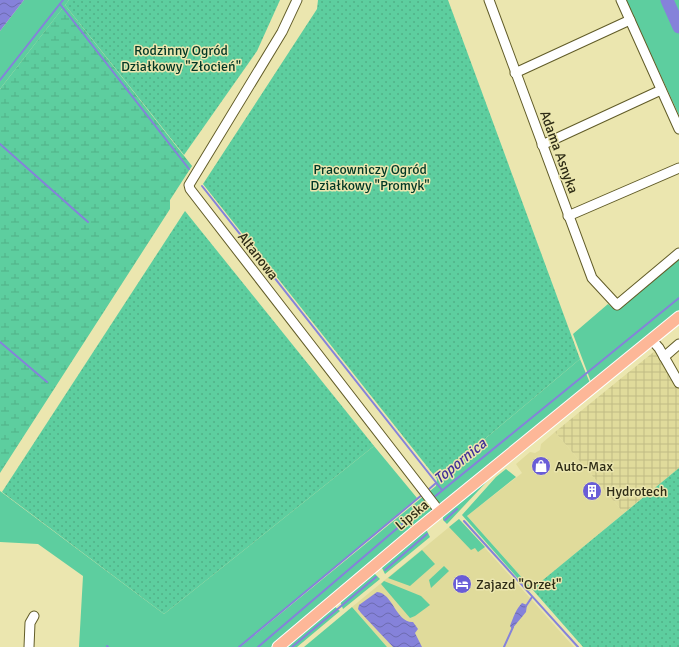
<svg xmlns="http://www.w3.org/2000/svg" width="679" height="647" viewBox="0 0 679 647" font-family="Signika,sans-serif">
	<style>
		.built { fill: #e0db9b }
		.industrial { fill: url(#industrial-grid) }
		.grass { fill: #5dce9f }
		.wetland { fill: url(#wetland-marsh) }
		.garden { fill: url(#garden-dots) }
		.water { fill: url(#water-waves) }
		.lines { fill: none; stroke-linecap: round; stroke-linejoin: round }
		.stream { stroke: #8582da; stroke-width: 2 }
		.river { stroke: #8582da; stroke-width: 13 }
		.minor-casing { stroke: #615c28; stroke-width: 11 }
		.major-casing { stroke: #fff; stroke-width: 13 }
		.minor { stroke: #fff; stroke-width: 9 }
		.major { stroke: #fdb798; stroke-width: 11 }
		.labels { text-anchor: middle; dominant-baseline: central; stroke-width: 3; stroke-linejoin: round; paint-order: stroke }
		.park-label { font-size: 14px; fill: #023826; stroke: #ebe6af }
		.street-label { font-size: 14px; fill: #2e2c16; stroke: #ebe6af }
		.poi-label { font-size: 14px; fill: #2e2c16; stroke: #ebe6af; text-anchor: start }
		.water-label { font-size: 15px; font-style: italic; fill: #413197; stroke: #ebe6af }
	</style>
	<defs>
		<pattern id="industrial-grid" width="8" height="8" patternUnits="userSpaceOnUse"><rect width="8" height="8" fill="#e0db9b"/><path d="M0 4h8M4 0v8" fill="none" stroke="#c0bc85"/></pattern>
		<pattern id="wetland-marsh" width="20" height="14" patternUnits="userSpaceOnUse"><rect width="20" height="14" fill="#5dce9f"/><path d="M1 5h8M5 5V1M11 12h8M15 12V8" fill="none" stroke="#51b188"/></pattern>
		<pattern id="garden-dots" width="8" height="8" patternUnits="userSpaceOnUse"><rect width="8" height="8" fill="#5dce9f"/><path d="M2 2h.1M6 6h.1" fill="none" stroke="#51b188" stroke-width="1.8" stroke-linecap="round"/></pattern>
		<pattern id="water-waves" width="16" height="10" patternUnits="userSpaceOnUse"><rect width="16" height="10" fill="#8582da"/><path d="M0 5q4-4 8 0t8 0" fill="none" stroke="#6d6bb0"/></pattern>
	</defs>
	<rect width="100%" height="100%" fill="#ebe6af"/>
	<g class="built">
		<polygon points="555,432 624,513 532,589 467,516 522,473 516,464 530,452 535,453 540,450 541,444"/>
		<polygon points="459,519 574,647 387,647 352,607"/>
	</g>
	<polygon class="industrial" points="656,350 679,389 679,468 624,513 555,432"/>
	<g class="grass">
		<polygon points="24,0 69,0 0,89 0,31"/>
		<polygon points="626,0 679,0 679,116 678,113"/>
		<polygon points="679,258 679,310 591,382 573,334 608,304 615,310"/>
		<polygon points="580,359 590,383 410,530 271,647 240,647 436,486 437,479"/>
		<polygon points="374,446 417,498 239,647 79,647 83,576 38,544 0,542 0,491 164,614"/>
		<polygon points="506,469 516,477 467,516 532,589 529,591 462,515 496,477"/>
		<polygon points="493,475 447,524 443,520 443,516"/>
		<polygon points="459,519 485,547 478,552 475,548 471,550 449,527"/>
		<polygon points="426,529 430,537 385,574 381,566"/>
		<polygon points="422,550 435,564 410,586 388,578"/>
		<polygon points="444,566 449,571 431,588 429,580"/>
		<polygon points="374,573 380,579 343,609 340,601"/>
		<polygon points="384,581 421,596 430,605 415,616 410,618 381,584"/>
		<polygon points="334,606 340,611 297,647 286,647"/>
		<polygon points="352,607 387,647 304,647"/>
	</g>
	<polygon class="wetland" points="65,5 192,166 170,200 170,209 0,473 0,89"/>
	<g class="garden">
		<polygon points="69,0 280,0 257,51 184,155 65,5"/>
		<polygon points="318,0 448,0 580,359 437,479 203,184 317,9"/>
		<polygon points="185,211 374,446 164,614 2,492"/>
		<polygon points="679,468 679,647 583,647 532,589"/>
	</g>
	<g class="water">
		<polygon points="0,0 24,0 0,31"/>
		<path d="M377 592C393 593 396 623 413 622L418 629 415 633 422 647H393L361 613 358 609 359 605Z"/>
		<path d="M522 603 527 605 526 612 512 629 510 626C513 618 516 609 522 603Z"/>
	</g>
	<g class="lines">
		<g class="stream">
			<polyline points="60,4 189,169"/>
			<polyline points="0,80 63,0"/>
			<polyline points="0,144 88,222"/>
			<polyline points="202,186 442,490"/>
			<polyline points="0,342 47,382"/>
			<polyline points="428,490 436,483"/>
			<polyline points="433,498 679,298"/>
			<polyline points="445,520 457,509"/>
			<polyline points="464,521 578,647"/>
			<polyline points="385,570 427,534"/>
			<polyline points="526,606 532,597"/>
			<polyline points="107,646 108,647"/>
			<polyline points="239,647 423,494"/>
			<polyline points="258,647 428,502"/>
			<polyline points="292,647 376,577"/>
			<polyline points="504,647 513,627"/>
		</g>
		<polyline class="river" points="667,0 679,27"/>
		<defs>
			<g id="minor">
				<polyline points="297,0 282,32 189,185 190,189 440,512"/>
				<polyline points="489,0 592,278 617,305 679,253"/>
				<polyline points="621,0 679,129"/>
				<polyline points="515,73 630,20"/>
				<polyline points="542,145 661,90"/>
				<polyline points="568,216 679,168"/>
				<polyline points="651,339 659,348 679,383"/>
				<polyline points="664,357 679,344"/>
				<polyline points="29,647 30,623 34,616"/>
			</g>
			<polyline id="major" points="278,647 416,531 679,317"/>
		</defs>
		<use href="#minor" class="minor-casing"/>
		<use href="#major" class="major-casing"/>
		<use href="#minor" class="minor"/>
		<use href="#major" class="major"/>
	</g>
	<defs>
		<symbol id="shop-disc" viewBox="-11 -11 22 22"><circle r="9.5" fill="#6a5dd7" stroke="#ebe6af"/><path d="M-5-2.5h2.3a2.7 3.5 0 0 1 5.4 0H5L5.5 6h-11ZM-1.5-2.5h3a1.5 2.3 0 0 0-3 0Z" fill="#fff"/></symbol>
		<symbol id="building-disc" viewBox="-11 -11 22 22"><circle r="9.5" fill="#6a5dd7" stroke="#ebe6af"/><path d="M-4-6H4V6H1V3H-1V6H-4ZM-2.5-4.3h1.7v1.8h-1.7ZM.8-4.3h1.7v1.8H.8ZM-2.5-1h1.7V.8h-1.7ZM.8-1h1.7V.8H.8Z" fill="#fff"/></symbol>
		<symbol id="hotel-disc" viewBox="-11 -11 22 22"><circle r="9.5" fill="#6a5dd7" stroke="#ebe6af"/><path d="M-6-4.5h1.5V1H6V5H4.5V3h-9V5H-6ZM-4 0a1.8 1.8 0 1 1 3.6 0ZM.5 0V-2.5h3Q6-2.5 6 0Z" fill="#fff"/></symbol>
	</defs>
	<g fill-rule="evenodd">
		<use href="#shop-disc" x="530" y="455" width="22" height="22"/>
		<use href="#building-disc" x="581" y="480" width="22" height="22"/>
		<use href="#hotel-disc" x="451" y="573" width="22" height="22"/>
	</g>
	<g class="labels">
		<g class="park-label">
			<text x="181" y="50">Rodzinny Ogród<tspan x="181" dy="16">Działkowy "Złocień"</tspan></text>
			<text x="370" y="169">Pracowniczy Ogród<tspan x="370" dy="16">Działkowy "Promyk"</tspan></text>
		</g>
		<g class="street-label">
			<text transform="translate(559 152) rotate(70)">Adama Asnyka</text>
			<text transform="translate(258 256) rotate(52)">Altanowa</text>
			<text transform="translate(412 515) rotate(-40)">Lipska</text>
		</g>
		<g class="poi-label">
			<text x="555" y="466">Auto-Max</text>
			<text x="606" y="491">Hydrotech</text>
			<text x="476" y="584">Zajazd "Orzeł"</text>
		</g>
		<g class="water-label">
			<text transform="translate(460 461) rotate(-39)">Topornica</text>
		</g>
	</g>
</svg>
